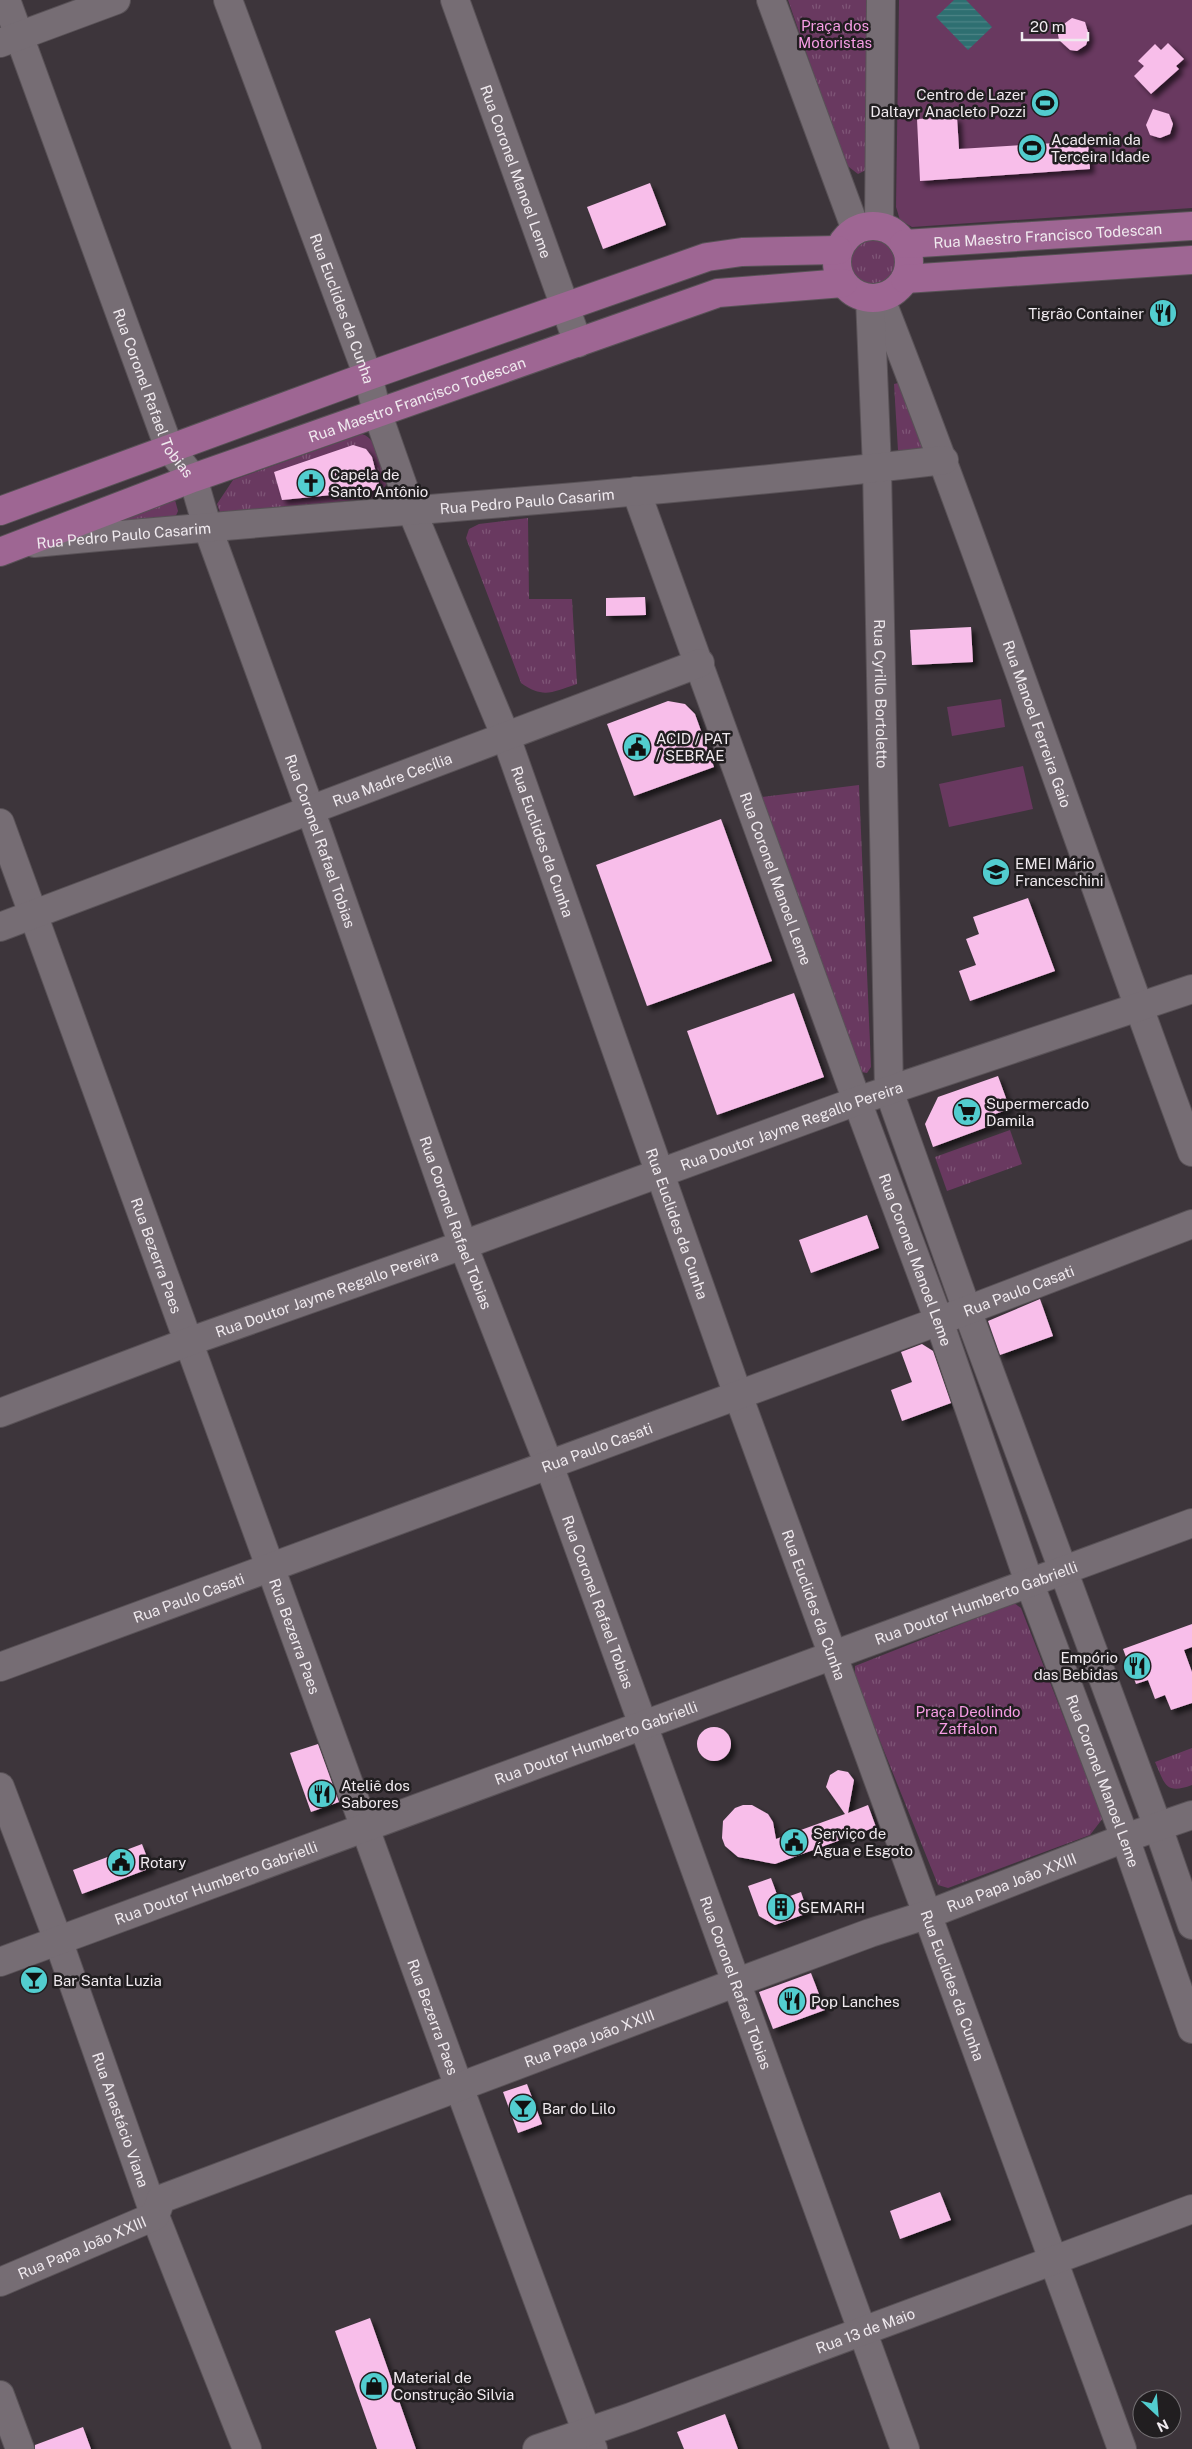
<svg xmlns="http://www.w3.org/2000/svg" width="1192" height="2449" viewBox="0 0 1192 2449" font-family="'Public Sans',sans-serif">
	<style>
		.grass { fill: url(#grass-tufts) }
		.pitch { fill: #693960 }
		.water { fill: url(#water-rules) }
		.building { fill: #f8beea; filter: url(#shadow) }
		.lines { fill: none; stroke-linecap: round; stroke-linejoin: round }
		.minor-casing { stroke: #595257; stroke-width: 30 }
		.major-casing { stroke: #595257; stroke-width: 30 }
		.minor { stroke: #766d74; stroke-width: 28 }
		.major { stroke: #9e6693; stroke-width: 28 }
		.labels { text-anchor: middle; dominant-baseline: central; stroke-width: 5; stroke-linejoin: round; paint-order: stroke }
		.park-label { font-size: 15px; fill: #f79de5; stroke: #211e20 }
		.poi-label { font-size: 15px; fill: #f0eaef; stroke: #211e20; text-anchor: start }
		.street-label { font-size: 15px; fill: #f0eaef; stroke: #211e20 }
	</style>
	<defs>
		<pattern id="grass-tufts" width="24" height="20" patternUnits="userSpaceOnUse" patternTransform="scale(1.25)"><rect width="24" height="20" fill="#693960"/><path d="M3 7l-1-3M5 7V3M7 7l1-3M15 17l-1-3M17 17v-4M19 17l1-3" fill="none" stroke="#7f5677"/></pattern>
		<pattern id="water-rules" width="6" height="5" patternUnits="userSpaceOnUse" patternTransform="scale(1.25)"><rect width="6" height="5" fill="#2e6f71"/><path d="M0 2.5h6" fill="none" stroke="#4d8486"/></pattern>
		<filter id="shadow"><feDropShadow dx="4.5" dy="4.5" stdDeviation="2.5" flood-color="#0009"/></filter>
	</defs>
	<rect width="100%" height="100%" fill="#3d353b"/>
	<g class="grass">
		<polygon points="788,0 869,0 866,170 858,174 845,164"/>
		<circle cx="873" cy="262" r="25"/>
		<polygon points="902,382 927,447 923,454 904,457 898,450 894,384"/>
		<path d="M362 434C380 440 382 468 386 484 384 493 379 495 371 498L221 515 217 504 233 480Z"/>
		<polygon points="169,499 175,500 178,511 175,518 117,525 115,520"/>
		<path d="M528 518 529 599H572L577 684C552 692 544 699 521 683L466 538 469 529 479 524Z"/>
		<polygon points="859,785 871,1067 867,1073 861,1072 761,797"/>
		<polygon points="1010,1130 1022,1164 947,1191 935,1157"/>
		<polygon points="1014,1603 1021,1608 1103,1818 1090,1835 948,1888 938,1885 855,1679 855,1666"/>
		<path d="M1192 1748V1785C1165 1795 1165 1784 1155 1762Z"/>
	</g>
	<g class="pitch">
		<polygon points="899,0 1192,0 1192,208 912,227 900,220 896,207"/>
		<polygon points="1001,699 1005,727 952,736 947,707"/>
		<polygon points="1023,766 1033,809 949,827 939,784"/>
	</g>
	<polygon class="water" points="954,0 966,0 992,27 968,50 936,17"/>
	<g class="building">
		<polygon points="1072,18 1085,22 1089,36 1086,45 1077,51 1070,50 1059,40 1057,29"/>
		<polygon points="1168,43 1184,59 1176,66 1179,69 1151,94 1134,76 1144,66 1138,61 1155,44 1161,50"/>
		<polygon points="1153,109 1169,114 1173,124 1170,134 1160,138 1150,135 1146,125"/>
		<polygon points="957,117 959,149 1088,141 1090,169 920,181 917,119"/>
		<polygon points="650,183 666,225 603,249 587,207"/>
		<polygon points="353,445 366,449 372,457 380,488 371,491 282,500 274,472"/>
		<polygon points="645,597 646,615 606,616 606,598"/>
		<polygon points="971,627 973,662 912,665 910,630"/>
		<polygon points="668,701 685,704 695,714 714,767 634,796 607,724"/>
		<polygon points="721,819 772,961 647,1006 596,865"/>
		<polygon points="1028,898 1055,971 970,1001 959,971 976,965 966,939 979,934 973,917"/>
		<polygon points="794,993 824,1077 717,1115 687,1031"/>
		<polygon points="998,1076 1010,1109 995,1114 998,1123 933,1147 925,1124 938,1097"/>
		<polygon points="867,1215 879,1248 811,1273 799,1240"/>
		<polygon points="1040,1299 1053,1336 1000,1355 988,1321"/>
		<polygon points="922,1344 933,1351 951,1403 902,1421 891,1390 912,1382 901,1352"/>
		<polygon points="1192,1624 1192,1647 1184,1650 1192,1672 1192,1703 1171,1710 1165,1695 1155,1699 1148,1680 1136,1684 1123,1649"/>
		<circle cx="714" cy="1744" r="17"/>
		<polygon points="318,1744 339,1802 311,1812 290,1753"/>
		<polygon points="838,1770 848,1772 854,1780 848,1813 868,1805 876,1827 775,1864 738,1857 725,1846 722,1838 723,1821 735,1808 743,1805 752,1805 768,1814 773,1822 776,1839 845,1814 826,1787 830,1775"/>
		<polygon points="142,1844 151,1868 82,1894 73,1870"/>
		<polygon points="771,1878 779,1900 801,1892 808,1913 775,1925 759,1916 748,1886"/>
		<polygon points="811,1973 825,2010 773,2029 759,1992"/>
		<polygon points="527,2084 542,2124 518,2133 503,2092"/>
		<polygon points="940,2192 951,2220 900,2239 890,2211"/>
		<polygon points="370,2318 416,2449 377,2449 335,2331"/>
		<polygon points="725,2414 738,2449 684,2449 677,2432"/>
		<polygon points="83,2427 91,2449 35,2449 35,2445"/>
	</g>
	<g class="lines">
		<defs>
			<g id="minor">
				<path id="s1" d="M6 0 169 448 193 478 207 526 310 809 463 1245 549 1465 905 2449"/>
				<path id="s2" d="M228 0 368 376 377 412 411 509 506 737 738 1395 1122 2449"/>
				<path id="s3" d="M455 0 578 343"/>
				<polyline points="771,0 856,230"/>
				<polyline points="0,43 116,0"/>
				<polyline points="879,226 881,0"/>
				<path id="s4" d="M880 297C991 580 1086 868 1192 1152"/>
				<path id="s5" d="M870 298 877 468 889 1091 967 1310 1158 1827 1192 1925"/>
				<path id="s6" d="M636 491 857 1101 939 1321 1029 1582 1125 1838 1192 2029"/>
				<path id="s7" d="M34 543C337 514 642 496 944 460"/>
				<path id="s8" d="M0 823 459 2087 593 2449"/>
				<path id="s9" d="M0 927 700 663"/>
				<path id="s10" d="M0 1413 188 1342 463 1245 857 1101 1192 989"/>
				<path id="s11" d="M0 1667 939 1321 1192 1224"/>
				<path id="s12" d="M0 1787 58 1940 155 2216 247 2449"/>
				<path id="s13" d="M0 1962 1192 1523"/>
				<path id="s14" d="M0 2282 155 2216 161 2199 735 1983 870 1933 929 1914 1125 1838 1192 1815"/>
				<polyline points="0,2395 20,2449"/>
				<path id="s15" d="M537 2449 631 2417 1192 2209"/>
			</g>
			<g id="major">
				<circle cx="873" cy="262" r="36"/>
				<path id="s16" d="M904 244 1192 226"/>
				<polyline points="905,279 1192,260"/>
				<polyline points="0,511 368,376 707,257 742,252 838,250"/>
				<path id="s17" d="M0 552 193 478 718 293 843 283"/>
			</g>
		</defs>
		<use href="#minor" class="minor-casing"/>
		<use href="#major" class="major-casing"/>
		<use href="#minor" class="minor"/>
		<use href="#major" class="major"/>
	</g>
	<defs>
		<symbol id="stadium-disc" viewBox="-11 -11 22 22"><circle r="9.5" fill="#52cdcf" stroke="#211e20"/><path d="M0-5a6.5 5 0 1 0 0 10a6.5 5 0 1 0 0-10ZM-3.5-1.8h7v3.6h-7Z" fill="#111"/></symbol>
		<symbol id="restaurant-disc" viewBox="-11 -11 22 22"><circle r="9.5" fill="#52cdcf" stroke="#211e20"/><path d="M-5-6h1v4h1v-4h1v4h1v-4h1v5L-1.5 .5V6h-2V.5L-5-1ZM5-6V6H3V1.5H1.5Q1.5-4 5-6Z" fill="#111"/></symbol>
		<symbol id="church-disc" viewBox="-11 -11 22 22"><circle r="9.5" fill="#52cdcf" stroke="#211e20"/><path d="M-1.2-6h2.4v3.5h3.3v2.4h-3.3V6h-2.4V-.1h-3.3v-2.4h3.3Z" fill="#111"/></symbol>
		<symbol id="civic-disc" viewBox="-11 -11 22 22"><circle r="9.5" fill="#52cdcf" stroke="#211e20"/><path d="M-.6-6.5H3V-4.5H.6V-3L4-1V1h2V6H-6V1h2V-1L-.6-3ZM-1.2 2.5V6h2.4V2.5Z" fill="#111"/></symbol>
		<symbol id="school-disc" viewBox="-11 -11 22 22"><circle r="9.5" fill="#52cdcf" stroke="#211e20"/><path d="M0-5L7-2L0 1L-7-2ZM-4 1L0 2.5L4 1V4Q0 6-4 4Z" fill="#111"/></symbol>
		<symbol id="supermarket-disc" viewBox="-11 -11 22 22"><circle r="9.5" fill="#52cdcf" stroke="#211e20"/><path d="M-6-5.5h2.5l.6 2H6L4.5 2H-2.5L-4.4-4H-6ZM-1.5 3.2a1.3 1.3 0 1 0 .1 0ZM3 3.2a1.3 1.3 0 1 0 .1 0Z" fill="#111"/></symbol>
		<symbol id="building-disc" viewBox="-11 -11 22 22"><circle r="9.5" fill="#52cdcf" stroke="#211e20"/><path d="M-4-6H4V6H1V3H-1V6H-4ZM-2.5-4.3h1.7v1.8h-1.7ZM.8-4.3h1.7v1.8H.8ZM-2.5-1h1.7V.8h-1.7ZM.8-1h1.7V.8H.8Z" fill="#111"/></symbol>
		<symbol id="bar-disc" viewBox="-11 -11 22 22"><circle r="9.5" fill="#52cdcf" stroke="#211e20"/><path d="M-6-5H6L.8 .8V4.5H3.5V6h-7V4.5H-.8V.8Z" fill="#111"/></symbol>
		<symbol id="shop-disc" viewBox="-11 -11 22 22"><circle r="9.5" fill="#52cdcf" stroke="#211e20"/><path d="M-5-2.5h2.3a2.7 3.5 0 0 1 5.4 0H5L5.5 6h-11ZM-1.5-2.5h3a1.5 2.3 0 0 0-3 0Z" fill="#111"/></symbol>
	</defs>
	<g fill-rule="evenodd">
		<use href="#stadium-disc" x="1029" y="87" width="32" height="32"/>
		<use href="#stadium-disc" x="1016" y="132" width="32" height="32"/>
		<use href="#restaurant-disc" x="1147" y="297" width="32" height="32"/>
		<use href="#church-disc" x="295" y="467" width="32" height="32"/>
		<use href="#civic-disc" x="621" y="731" width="32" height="32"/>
		<use href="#school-disc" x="980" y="856" width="32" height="32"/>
		<use href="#supermarket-disc" x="951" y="1096" width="32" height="32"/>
		<use href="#restaurant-disc" x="1121" y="1650" width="32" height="32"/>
		<use href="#restaurant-disc" x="306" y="1778" width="32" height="32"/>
		<use href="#civic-disc" x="778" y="1826" width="32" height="32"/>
		<use href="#civic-disc" x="105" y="1846" width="32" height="32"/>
		<use href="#building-disc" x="765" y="1891" width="32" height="32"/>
		<use href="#bar-disc" x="18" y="1964" width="32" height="32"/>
		<use href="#restaurant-disc" x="776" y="1985" width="32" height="32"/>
		<use href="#bar-disc" x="507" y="2092" width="32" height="32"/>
		<use href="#shop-disc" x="358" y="2370" width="32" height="32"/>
	</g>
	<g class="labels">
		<g class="park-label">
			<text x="835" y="25">Praça dos<tspan x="835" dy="17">Motoristas</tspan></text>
			<text x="968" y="1711">Praça Deolindo<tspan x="968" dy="17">Zaffalon</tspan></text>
		</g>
		<g class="poi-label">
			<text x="1026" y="94" text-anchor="end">Centro de Lazer<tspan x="1026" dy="17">Daltayr Anacleto Pozzi</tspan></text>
			<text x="1051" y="139">Academia da<tspan x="1051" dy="17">Terceira Idade</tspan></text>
			<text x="1144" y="313" text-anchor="end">Tigrão Container</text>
			<text x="330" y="474">Capela de<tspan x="330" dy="17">Santo Antônio</tspan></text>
			<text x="656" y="738">ACID / PAT<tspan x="656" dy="17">/ SEBRAE</tspan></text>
			<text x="1015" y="863">EMEI Mário<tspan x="1015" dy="17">Franceschini</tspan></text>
			<text x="986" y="1103">Supermercado<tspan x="986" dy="17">Damila</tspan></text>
			<text x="1118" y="1657" text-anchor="end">Empório<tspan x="1118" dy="17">das Bebidas</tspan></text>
			<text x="341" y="1785">Ateliê dos<tspan x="341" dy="17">Sabores</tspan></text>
			<text x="813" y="1833">Serviço de<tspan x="813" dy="17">Água e Esgoto</tspan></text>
			<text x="140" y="1862">Rotary</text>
			<text x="800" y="1907">SEMARH</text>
			<text x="53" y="1980">Bar Santa Luzia</text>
			<text x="811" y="2001">Pop Lanches</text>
			<text x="542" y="2108">Bar do Lilo</text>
			<text x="393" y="2377">Material de<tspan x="393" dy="17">Construção Silvia</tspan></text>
		</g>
		<g class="street-label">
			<text stroke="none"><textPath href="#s3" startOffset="182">Rua Coronel Manoel Leme</textPath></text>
			<text stroke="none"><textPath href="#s16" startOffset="144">Rua Maestro Francisco Todescan</textPath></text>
			<text stroke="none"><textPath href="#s2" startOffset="329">Rua Euclides da Cunha</textPath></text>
			<text stroke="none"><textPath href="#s1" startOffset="420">Rua Coronel Rafael Tobias</textPath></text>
			<text stroke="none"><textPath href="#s17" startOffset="444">Rua Maestro Francisco Todescan</textPath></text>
			<text stroke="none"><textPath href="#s7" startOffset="495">Rua Pedro Paulo Casarim</textPath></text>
			<text stroke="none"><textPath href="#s7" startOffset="90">Rua Pedro Paulo Casarim</textPath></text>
			<text stroke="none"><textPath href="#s5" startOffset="396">Rua Cyrillo Bortoletto</textPath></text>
			<text stroke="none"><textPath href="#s4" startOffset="455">Rua Manoel Ferreira Gaio</textPath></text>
			<text stroke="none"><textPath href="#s9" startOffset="419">Rua Madre Cecília</textPath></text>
			<text stroke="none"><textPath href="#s1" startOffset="900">Rua Coronel Rafael Tobias</textPath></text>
			<text stroke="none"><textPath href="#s2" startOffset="899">Rua Euclides da Cunha</textPath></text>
			<text stroke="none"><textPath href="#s6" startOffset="412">Rua Coronel Manoel Leme</textPath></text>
			<text stroke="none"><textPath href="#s10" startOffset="842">Rua Doutor Jayme Regallo Pereira</textPath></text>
			<text stroke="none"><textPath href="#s1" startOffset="1305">Rua Coronel Rafael Tobias</textPath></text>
			<text stroke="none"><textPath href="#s2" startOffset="1304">Rua Euclides da Cunha</textPath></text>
			<text stroke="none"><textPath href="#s8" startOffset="460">Rua Bezerra Paes</textPath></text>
			<text stroke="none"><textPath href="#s6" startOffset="818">Rua Coronel Manoel Leme</textPath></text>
			<text stroke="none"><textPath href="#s11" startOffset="1086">Rua Paulo Casati</textPath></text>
			<text stroke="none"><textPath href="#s10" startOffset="348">Rua Doutor Jayme Regallo Pereira</textPath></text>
			<text stroke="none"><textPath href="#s11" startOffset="636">Rua Paulo Casati</textPath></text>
			<text stroke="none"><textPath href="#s11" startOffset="201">Rua Paulo Casati</textPath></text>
			<text stroke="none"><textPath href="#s1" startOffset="1710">Rua Coronel Rafael Tobias</textPath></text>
			<text stroke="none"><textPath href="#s13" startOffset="1040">Rua Doutor Humberto Gabrielli</textPath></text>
			<text stroke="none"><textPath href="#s2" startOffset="1709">Rua Euclides da Cunha</textPath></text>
			<text stroke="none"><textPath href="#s8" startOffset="865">Rua Bezerra Paes</textPath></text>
			<text stroke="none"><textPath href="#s13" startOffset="635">Rua Doutor Humberto Gabrielli</textPath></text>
			<text stroke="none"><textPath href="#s6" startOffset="1372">Rua Coronel Manoel Leme</textPath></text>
			<text stroke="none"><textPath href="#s13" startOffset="230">Rua Doutor Humberto Gabrielli</textPath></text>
			<text stroke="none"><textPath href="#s14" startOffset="1094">Rua Papa João XXIII</textPath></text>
			<text stroke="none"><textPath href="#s1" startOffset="2115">Rua Coronel Rafael Tobias</textPath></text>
			<text stroke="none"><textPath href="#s2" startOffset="2114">Rua Euclides da Cunha</textPath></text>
			<text stroke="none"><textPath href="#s8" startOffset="1270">Rua Bezerra Paes</textPath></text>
			<text stroke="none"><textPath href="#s14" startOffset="644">Rua Papa João XXIII</textPath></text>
			<text stroke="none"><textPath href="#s12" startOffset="354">Rua Anastácio Viana</textPath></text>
			<text stroke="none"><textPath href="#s14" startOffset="89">Rua Papa João XXIII</textPath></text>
			<text stroke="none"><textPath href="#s15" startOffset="349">Rua 13 de Maio</textPath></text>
		</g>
	</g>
	<g transform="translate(1157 2414) rotate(154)"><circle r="24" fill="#211e20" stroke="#747073"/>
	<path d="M0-4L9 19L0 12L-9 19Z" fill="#52cdcf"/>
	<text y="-8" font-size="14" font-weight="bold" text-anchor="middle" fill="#f0eaef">N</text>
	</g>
	<path d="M1022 32v8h66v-8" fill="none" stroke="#f0eaef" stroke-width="2.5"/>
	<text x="1030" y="32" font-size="15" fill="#f0eaef" stroke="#211e20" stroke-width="4" paint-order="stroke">20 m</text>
</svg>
